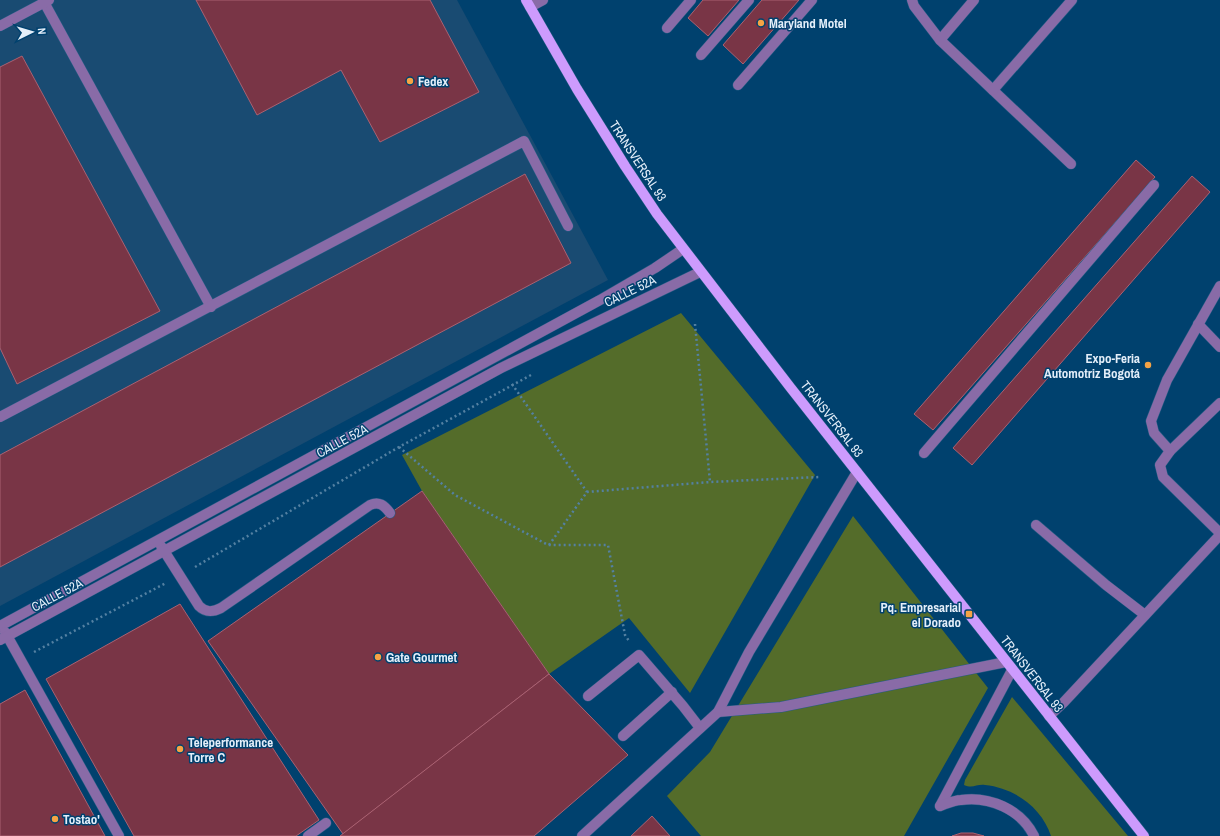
<svg xmlns="http://www.w3.org/2000/svg" width="1220" height="836" viewBox="0 0 1220 836" font-family="'Archivo Narrow',sans-serif">
	<style>
		.built { fill: #194b72 }
		.green { fill: #546c2a }
		.building { fill: #793546; stroke: #aa6171 }
		.lines { fill: none; stroke-linecap: round; stroke-linejoin: round }
		.minor-casing { stroke: #245d84; stroke-width: 11 }
		.major-casing { stroke: #245d84; stroke-width: 11 }
		.path { stroke: #5481a2; stroke-width: 2.5; stroke-dasharray: 2 3; stroke-linecap: butt }
		.minor { stroke: #896ba7; stroke-width: 10 }
		.major { stroke: #cd9bfd; stroke-width: 10 }
		.poi-dot { fill: #f5a345; stroke: #00416e; stroke-width: 1.5 }
		.labels { text-anchor: middle; dominant-baseline: central; stroke-width: 3; stroke-linejoin: round; paint-order: stroke }
		.poi-label { font-size: 13px; font-weight: bold; fill: #e3eef9; stroke: #00416e; text-anchor: start }
		.street-label { font-size: 13px; fill: #e3eef9; stroke: #00416e }
	</style>
	<rect width="100%" height="100%" fill="#00416e"/>
	<polygon class="built" points="0,0 457,0 608,280 0,606"/>
	<g class="green">
		<polygon points="681,313 815,475 690,693 629,618 549,674 422,491 402,455"/>
		<polygon points="853,516 988,688 904,836 701,836 667,796 710,752"/>
		<path d="M1012 697 1128 836H1051C1042 808 1015 788 985 785 976 784 973 789 964 785L965 780Z"/>
	</g>
	<g class="building">
		<polygon points="196,0 430,0 479,92 380,142 341,70 257,115"/>
		<polygon points="703,0 739,0 708,36 688,18"/>
		<polygon points="762,0 799,0 743,64 723,45"/>
		<polygon points="22,56 160,311 17,384 0,348 0,67"/>
		<polygon points="1136,160 1155,177 933,430 914,414"/>
		<polygon points="525,174 571,263 0,567 0,455"/>
		<polygon points="1192,176 1210,192 972,465 953,448"/>
		<polygon points="422,491 549,674 343,834 208,641"/>
		<polygon points="180,604 319,820 296,836 134,836 46,679"/>
		<polygon points="549,674 628,755 534,836 340,836"/>
		<polygon points="25,690 105,836 0,836 0,704"/>
		<polygon points="652,816 670,836 631,836"/>
		<polygon points="961,833 973,833 984,836 952,836"/>
	</g>
	<g class="lines">
		<defs>
			<g id="minor">
				<polyline points="912,0 914,6 940,40"/>
				<polyline points="974,0 940,40 1071,164"/>
				<polyline points="44,2 211,307"/>
				<polyline points="530,7 543,0"/>
				<polyline points="0,26 49,0"/>
				<polyline points="667,28 691,0"/>
				<polyline points="701,55 749,0"/>
				<polyline points="738,85 812,0"/>
				<polyline points="993,90 1072,0"/>
				<polyline points="1198,324 1220,347"/>
				<polyline points="1220,403 1170,451 1160,465 1163,477 1220,533"/>
				<polyline points="0,417 524,141 568,226"/>
				<polyline points="1170,451 1154,433 1151,421 1167,380 1220,286"/>
				<polyline points="924,453 1154,185"/>
				<polyline points="1036,525 1106,585 1145,615"/>
				<path d="M161 546 199 606C206 613 213 612 221 608L370 505C379 501 384 505 390 513"/>
				<polyline points="0,626 600,300 655,268 683,249"/>
				<polyline points="5,632 119,836"/>
				<polyline points="0,640 501,368 700,272"/>
				<polyline points="588,696 639,655 683,706 700,728"/>
				<polyline points="718,712 781,707 1006,662"/>
				<polyline points="1049,716 1064,702 1220,535"/>
				<polyline points="623,736 672,692"/>
				<polyline points="940,806 1012,670"/>
				<path d="M940 806C946 804 954 800 961 800 989 796 1021 809 1034 836"/>
				<polyline points="308,836 326,823"/>
				<polyline points="582,836 718,712 749,652 857,472"/>
			</g>
			<polyline id="major" points="526,0 577,89 625,166 657,214 790,387 1144,836"/>
		</defs>
		<use href="#minor" class="minor-casing"/>
		<use href="#major" class="major-casing"/>
		<g class="path">
			<polyline points="695,324 710,482"/>
			<polyline points="512,384 587,492"/>
			<polyline points="399,447 455,495 548,545 608,545 625,635 629,641"/>
			<polyline points="549,545 587,492 710,482 820,477"/>
			<polyline points="195,567 399,447 531,375"/>
			<polyline points="34,652 166,583"/>
		</g>
		<use href="#minor" class="minor"/>
		<use href="#major" class="major"/>
	</g>
	<g class="poi-dot">
		<circle cx="761" cy="23" r="4"/>
		<circle cx="410" cy="81" r="4"/>
		<circle cx="1148" cy="365" r="4"/>
		<rect x="965" y="610" width="8" height="8" rx="2"/>
		<circle cx="378" cy="657" r="4"/>
		<circle cx="180" cy="749" r="4"/>
		<circle cx="55" cy="819" r="4"/>
	</g>
	<g class="labels">
		<g class="poi-label">
			<text x="769" y="23">Maryland Motel</text>
			<text x="418" y="81">Fedex</text>
			<text x="1140" y="358" text-anchor="end">Expo-Feria<tspan x="1140" dy="15">Automotriz Bogotá</tspan></text>
			<text x="961" y="607" text-anchor="end">Pq. Empresarial<tspan x="961" dy="15">el Dorado</tspan></text>
			<text x="386" y="657">Gate Gourmet</text>
			<text x="188" y="742">Teleperformance<tspan x="188" dy="15">Torre C</tspan></text>
			<text x="63" y="819">Tostao'</text>
		</g>
		<g class="street-label">
			<text transform="translate(638 161) rotate(57)">TRANSVERSAL 93</text>
			<text transform="translate(630 291) rotate(-26)">CALLE 52A</text>
			<text transform="translate(832 419) rotate(52)">TRANSVERSAL 93</text>
			<text transform="translate(342 441) rotate(-28)">CALLE 52A</text>
			<text transform="translate(57 595) rotate(-28)">CALLE 52A</text>
			<text transform="translate(1032 674) rotate(52)">TRANSVERSAL 93</text>
		</g>
	</g>
	<g transform="translate(32 32) rotate(85)" stroke="#00416e" stroke-width="3" paint-order="stroke">
	<path d="M0-3L7 15L0 10L-7 15Z" fill="#e3eef9"/>
	<text y="-6" font-size="11" font-weight="bold" text-anchor="middle" fill="#e3eef9">N</text>
	</g>
</svg>
